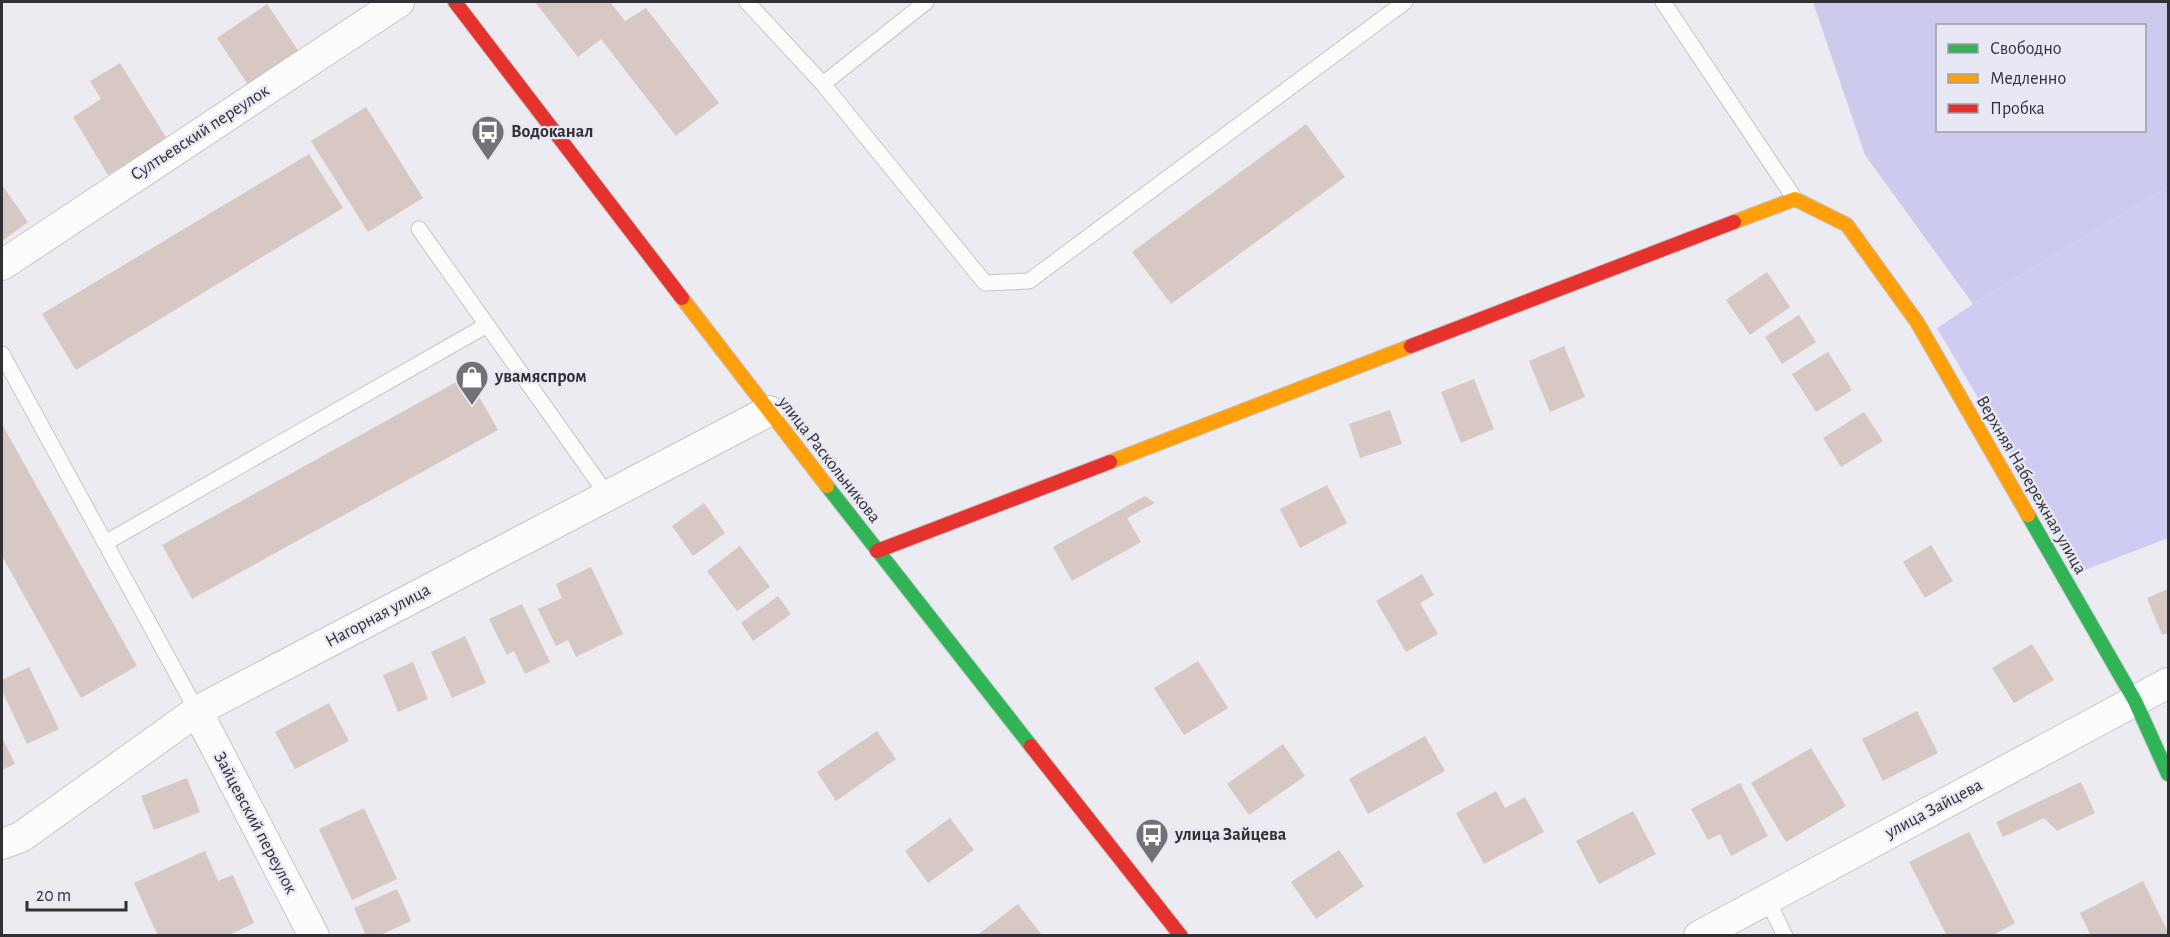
<svg xmlns="http://www.w3.org/2000/svg" width="2170" height="937" viewBox="0 0 2170 937" font-family="'Alegreya Sans',sans-serif">
	<style>
		.green { fill: #cccbee; fill-rule: evenodd }
		.forest { fill: #ceccf3 }
		.building { fill: #d8c8c3 }
		.lines { fill: none; stroke-linecap: round; stroke-linejoin: round }
		.lane-casing { stroke: #c5c5ca; stroke-width: 17 }
		.street-casing { stroke: #c5c5ca; stroke-width: 32 }
		.fast-casing { stroke: #c5c5ca; stroke-width: 16 }
		.slow-casing { stroke: #c5c5ca; stroke-width: 16 }
		.jam-casing { stroke: #c5c5ca; stroke-width: 16 }
		.lane { stroke: #fcfcfd; stroke-width: 15 }
		.street { stroke: #fcfcfd; stroke-width: 30 }
		.fast { stroke: #30b455; stroke-width: 14 }
		.slow { stroke: #ff9f0a; stroke-width: 14 }
		.jam { stroke: #e5322d; stroke-width: 14 }
		.labels { text-anchor: middle; dominant-baseline: central; stroke-width: 4.5; stroke-linejoin: round; paint-order: stroke }
		.poi-label { font-size: 18px; font-weight: bold; fill: #303035; stroke: #e8e8f4; text-anchor: start }
		.street-label { font-size: 18px; fill: #303035; stroke: #e8e8f4 }
	</style>
	<rect width="100%" height="100%" fill="#ebebf1"/>
	<path class="green" d="M1813 2H2168V187L1973 304 1865 155ZM1938 26H2144V130H1938Z"/>
	<polygon class="forest" points="2168,187 2168,538 2080,572 1937,328 1973,304"/>
	<g class="building">
		<polygon points="535,2 610,2 625,21 646,8 719,103 676,136 601,39 578,57"/>
		<polygon points="267,4 301,55 250,88 217,38"/>
		<polygon points="120,63 167,139 108,175 73,117 101,99 90,81"/>
		<polygon points="366,107 423,198 368,232 311,141"/>
		<polygon points="1306,124 1345,177 1171,304 1132,252"/>
		<polygon points="309,154 343,208 76,370 42,314"/>
		<polygon points="2,185 28,222 2,241"/>
		<polygon points="1767,272 1790,307 1750,335 1726,300"/>
		<polygon points="1799,315 1816,342 1782,364 1765,337"/>
		<polygon points="1564,346 1585,397 1550,412 1529,361"/>
		<polygon points="1828,352 1852,390 1816,412 1792,374"/>
		<polygon points="467,376 498,430 192,599 162,545"/>
		<polygon points="1474,379 1494,429 1461,443 1441,392"/>
		<polygon points="1390,410 1402,444 1360,458 1349,424"/>
		<polygon points="1864,412 1883,441 1841,467 1823,438"/>
		<polygon points="2,424 137,666 81,698 2,556"/>
		<polygon points="1327,485 1347,523 1300,548 1280,509"/>
		<polygon points="1145,496 1155,503 1127,518 1141,542 1072,581 1053,547"/>
		<polygon points="704,503 725,533 693,556 672,526"/>
		<polygon points="1931,545 1953,581 1925,598 1903,562"/>
		<polygon points="740,546 770,587 737,611 707,571"/>
		<polygon points="591,567 623,634 576,657 568,640 556,646 538,609 562,598 556,584"/>
		<polygon points="1422,574 1434,595 1420,603 1438,634 1406,652 1376,601"/>
		<polygon points="2168,589 2168,633 2162,635 2147,598"/>
		<polygon points="778,596 791,614 753,641 741,623"/>
		<polygon points="522,604 550,662 525,674 514,651 507,655 489,619"/>
		<polygon points="465,636 486,683 452,698 431,652"/>
		<polygon points="2032,644 2054,680 2014,703 1992,668"/>
		<polygon points="1198,661 1228,708 1184,735 1154,688"/>
		<polygon points="413,662 428,699 398,712 383,675"/>
		<polygon points="29,667 59,729 27,744 2,691 2,680"/>
		<polygon points="329,703 349,741 295,769 275,732"/>
		<polygon points="1917,711 1938,753 1883,781 1862,739"/>
		<polygon points="877,731 896,759 836,801 817,772"/>
		<polygon points="1425,736 1445,771 1368,814 1349,779"/>
		<polygon points="2,737 15,764 2,770"/>
		<polygon points="1283,744 1305,776 1249,815 1227,784"/>
		<polygon points="1811,748 1846,806 1786,842 1751,783"/>
		<polygon points="187,778 200,812 154,830 141,796"/>
		<polygon points="2081,782 2095,813 2057,831 2044,818 2003,837 1996,822"/>
		<polygon points="1740,783 1768,836 1731,856 1720,834 1708,840 1691,809"/>
		<polygon points="1496,791 1505,808 1525,797 1544,832 1484,864 1456,813"/>
		<polygon points="364,808 397,879 352,900 319,829"/>
		<polygon points="1633,811 1656,854 1599,884 1576,841"/>
		<polygon points="950,818 974,850 928,883 905,851"/>
		<polygon points="1969,832 2015,923 1991,936 1947,936 1909,862"/>
		<polygon points="1339,850 1364,886 1316,919 1291,882"/>
		<polygon points="205,851 218,881 233,875 254,923 227,936 158,936 134,883"/>
		<polygon points="2143,881 2168,932 2168,936 2091,936 2080,913"/>
		<polygon points="397,889 411,921 378,936 366,936 354,908"/>
		<polygon points="1018,904 1041,934 1039,936 976,936"/>
	</g>
	<g class="lines">
		<defs>
			<g id="lane">
				<polyline points="747,2 823,84"/>
				<polyline points="926,2 823,84 985,283 1029,281 1405,2"/>
				<polyline points="1663,2 1795,199"/>
				<polyline points="419,229 608,496"/>
				<polyline points="2,354 197,711"/>
				<polyline points="105,543 487,325"/>
				<polyline points="1767,899 1785,936"/>
			</g>
			<g id="street">
				<polyline points="2,265 399,2"/>
				<polyline points="197,711 314,936"/>
				<polyline points="2,844 21,837 197,711 769,411"/>
				<polyline points="1699,936 2168,683"/>
			</g>
			<g id="fast">
				<polyline points="827,486 1031,746"/>
				<polyline points="2028,515 2135,701 2168,774"/>
			</g>
			<g id="slow">
				<polyline points="1734,222 1795,199 1847,225 1917,322 2028,515"/>
				<polyline points="682,298 827,486"/>
				<polyline points="1110,462 1411,346"/>
			</g>
			<g id="jam">
				<polyline points="455,2 682,298"/>
				<polyline points="1411,346 1734,222"/>
				<polyline points="877,551 1110,462"/>
				<polyline points="1031,746 1181,936"/>
			</g>
		</defs>
		<use href="#lane" class="lane-casing"/>
		<use href="#street" class="street-casing"/>
		<use href="#fast" class="fast-casing"/>
		<use href="#slow" class="slow-casing"/>
		<use href="#jam" class="jam-casing"/>
		<use href="#lane" class="lane"/>
		<use href="#street" class="street"/>
		<use href="#fast" class="fast"/>
		<use href="#slow" class="slow"/>
		<use href="#jam" class="jam"/>
	</g>
	<defs>
		<symbol id="bus-pin" viewBox="-11 -11 22 30"><path d="M0 17L-7.5 6A9.5 9.5 0 1 1 7.5 6Z" fill="#717177" stroke="#e8e8f4"/><path d="M-5-6H5V4H4V6H2V4H-2V6H-4V4H-5ZM-3.5-4V0h7V-4ZM-3.5 1.2v1.5H-2V1.2ZM2 1.2v1.5H3.5V1.2Z" fill="#fff"/></symbol>
		<symbol id="shop-pin" viewBox="-11 -11 22 30"><path d="M0 17L-7.5 6A9.5 9.5 0 1 1 7.5 6Z" fill="#717177" stroke="#e8e8f4"/><path d="M-5-2.5h2.3a2.7 3.5 0 0 1 5.4 0H5L5.5 6h-11ZM-1.5-2.5h3a1.5 2.3 0 0 0-3 0Z" fill="#fff"/></symbol>
	</defs>
	<g fill-rule="evenodd">
		<use href="#bus-pin" x="469" y="113" width="38" height="52"/>
		<use href="#shop-pin" x="453" y="358" width="38" height="52"/>
		<use href="#bus-pin" x="1133" y="816" width="38" height="52"/>
	</g>
	<g class="labels">
		<g class="poi-label">
			<text x="511" y="132">Водоканал</text>
			<text x="495" y="377">увамяспром</text>
			<text x="1175" y="835">улица Зайцева</text>
		</g>
		<g class="street-label">
			<text transform="translate(200 133) rotate(-33)">Султьевский переулок</text>
			<text transform="translate(829 460) rotate(52)">улица Раскольникова</text>
			<text transform="translate(2031 485) rotate(60)">Верхняя Набережная улица</text>
			<text transform="translate(378 616) rotate(-28)">Нагорная улица</text>
			<text transform="translate(1934 809) rotate(-28)">улица Зайцева</text>
			<text transform="translate(255 823) rotate(62)">Зайцевский переулок</text>
		</g>
	</g>
	<rect width="2170" height="937" fill="none" stroke="#303035" stroke-width="6"/>
	<rect x="1936" y="24" width="210" height="108" fill="#e8e8f4" stroke="#9e9ea8" stroke-width="1.5"/>
	<rect x="1948" y="44" width="30" height="9" fill="#30b455" stroke="#9e9ea8" stroke-width="1.5"/>
	<text x="1990" y="54" font-size="18" fill="#303035">Свободно</text>
	<rect x="1948" y="74" width="30" height="9" fill="#ff9f0a" stroke="#9e9ea8" stroke-width="1.5"/>
	<text x="1990" y="84" font-size="18" fill="#303035">Медленно</text>
	<rect x="1948" y="104" width="30" height="9" fill="#e5322d" stroke="#9e9ea8" stroke-width="1.5"/>
	<text x="1990" y="114" font-size="18" fill="#303035">Пробка</text>
	<path d="M27 901v9h99v-9" fill="none" stroke="#303035" stroke-width="3"/>
	<text x="36" y="901" font-size="18" fill="#303035" stroke="#e8e8f4" stroke-width="4.5" paint-order="stroke">20 m</text>
</svg>
